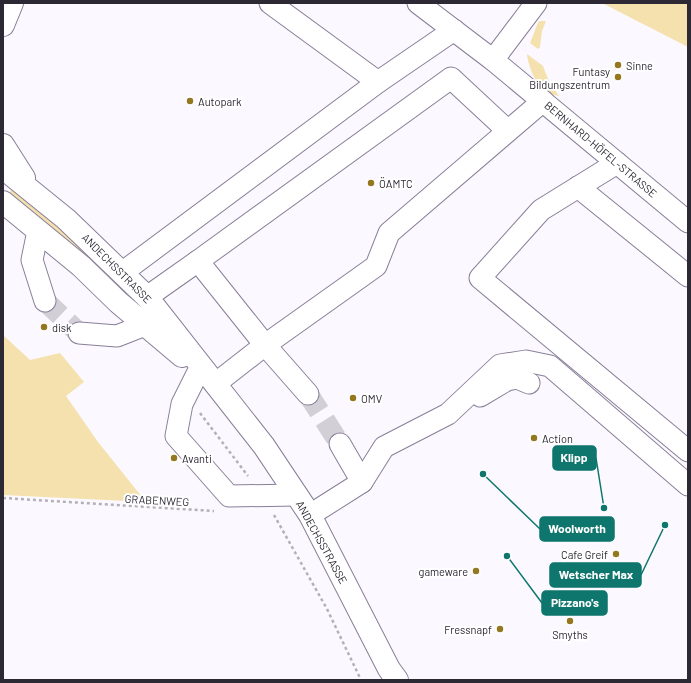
<svg xmlns="http://www.w3.org/2000/svg" width="691" height="683" viewBox="0 0 691 683" font-family="Barlow,sans-serif">
	<style>
		.green { fill: #f4e1ae }
		.lines { fill: none; stroke-linecap: round; stroke-linejoin: round }
		.minor-tunnel { stroke: #d2cfd6; stroke-width: 21; stroke-dasharray: 21 10; stroke-linecap: butt }
		.minor-casing { stroke: #897f98; stroke-width: 23 }
		.major-casing { stroke: #897f98; stroke-width: 24 }
		.path { stroke: #b3b0b8; stroke-width: 2.5; stroke-dasharray: 3 3; stroke-linecap: butt }
		.minor { stroke: #fff; stroke-width: 21 }
		.major { stroke: #fff; stroke-width: 22 }
		.poi-dot { fill: #94781f; stroke: #fff; stroke-width: 1.5 }
		.labels { text-anchor: middle; dominant-baseline: central; stroke-width: 4; stroke-linejoin: round; paint-order: stroke }
		.poi-label { font-size: 11px; fill: #2d2934; stroke: #fff; text-anchor: start }
		.street-label { font-size: 11px; fill: #2d2934; stroke: #fff }
		.leader { fill: none; stroke: #0f766e; stroke-width: 1.5 }
		.callout-dot { fill: #0f766e; stroke: #fff; stroke-width: 1.5 }
		.callout { fill: #0f766e; stroke: #0f766e; stroke-width: 1.5 }
		.callout-label { font-size: 12px; text-anchor: middle; font-weight: bold; fill: #fff }
	</style>
	<rect width="100%" height="100%" fill="#fbf9ff"/>
	<g class="green">
		<polygon points="602,3 688,3 688,47"/>
		<polygon points="539,21 546,21 542,31 540,47 538,49 530,43 537,25"/>
		<path d="M527 54 543 66 548 79 559 96C556 95 552 95 550 94 537 89 528 66 527 54Z"/>
		<polygon points="12,188 63,229 126,290 122,291 16,199 9,193"/>
		<polygon points="3,335 30,360 60,353 84,382 66,396 98,442 146,502 3,495"/>
	</g>
	<g class="lines">
		<g class="minor-tunnel">
			<polyline points="45,301 79,333"/>
			<polyline points="308,394 340,444"/>
		</g>
		<defs>
			<g id="minor">
				<polyline points="270,3 378,82"/>
				<polyline points="418,3 493,60 688,222"/>
				<polyline points="493,60 536,3"/>
				<polyline points="508,131 451,78 198,261 265,345 376,266 389,233 543,101"/>
				<polyline points="617,163 541,210 480,278 688,451"/>
				<polyline points="578,187 688,276"/>
				<polyline points="38,231 32,260 45,301"/>
				<polyline points="123,272 378,82 454,30"/>
				<polyline points="147,297 198,261"/>
				<polyline points="79,333 117,336 145,325"/>
				<polyline points="199,370 182,404 176,436 229,496 297,495"/>
				<polyline points="215,384 265,345 308,394"/>
				<polyline points="480,396 507,380 517,378 529,383"/>
				<polyline points="340,444 362,482"/>
				<polyline points="310,515 362,482 384,447 448,414 500,365 526,361 550,366 688,485"/>
			</g>
			<g id="major">
				<polyline points="3,25 12,3"/>
				<polyline points="3,145 24,178"/>
				<polyline points="3,168 66,219 147,297 264,446 310,515 389,669 397,680"/>
				<polyline points="3,202 81,266 118,302 182,356"/>
			</g>
		</defs>
		<use href="#minor" class="minor-casing"/>
		<use href="#major" class="major-casing"/>
		<g class="path">
			<polyline points="200,413 248,476"/>
			<polyline points="3,498 214,511"/>
			<polyline points="274,515 327,609 361,680"/>
		</g>
		<use href="#minor" class="minor"/>
		<use href="#major" class="major"/>
	</g>
	<g class="poi-dot">
		<circle cx="618" cy="65" r="4"/>
		<circle cx="618" cy="77" r="4"/>
		<circle cx="190" cy="101" r="4"/>
		<circle cx="371" cy="183" r="4"/>
		<circle cx="44" cy="327" r="4"/>
		<circle cx="353" cy="398" r="4"/>
		<circle cx="534" cy="438" r="4"/>
		<circle cx="174" cy="458" r="4"/>
		<circle cx="616" cy="554" r="4"/>
		<circle cx="476" cy="571" r="4"/>
		<circle cx="570" cy="621" r="4"/>
		<circle cx="500" cy="629" r="4"/>
	</g>
	<g class="labels">
		<g class="poi-label">
			<text x="626" y="65">Sinne</text>
			<text x="610" y="71" text-anchor="end">Funtasy<tspan x="610" dy="13">Bildungszentrum</tspan></text>
			<text x="198" y="101">Autopark</text>
			<text x="379" y="183">ÖAMTC</text>
			<text x="52" y="327">disk</text>
			<text x="361" y="398">OMV</text>
			<text x="542" y="438">Action</text>
			<text x="182" y="458">Avanti</text>
			<text x="608" y="554" text-anchor="end">Cafe Greif</text>
			<text x="468" y="571" text-anchor="end">gameware</text>
			<text x="492" y="629" text-anchor="end">Fressnapf</text>
			<text x="570" y="634" text-anchor="middle">Smyths</text>
		</g>
		<g class="street-label">
			<text transform="translate(601 149) rotate(40)">BERNHARD-HÖFEL-STRASSE</text>
			<text transform="translate(117 268) rotate(45)">ANDECHSSTRASSE</text>
			<text transform="translate(157 500) rotate(3)">GRABENWEG</text>
			<text transform="translate(322 542) rotate(61)">ANDECHSSTRASSE</text>
		</g>
	</g>
	<path class="leader" d="M604 508L596 458M483 474L540 529M665 525L641 575M507 556L542 603"/>
	<g class="callout-dot">
		<circle cx="604" cy="508" r="4"/>
		<circle cx="483" cy="474" r="4"/>
		<circle cx="665" cy="525" r="4"/>
		<circle cx="507" cy="556" r="4"/>
	</g>
	<g class="callout">
		<rect x="553" y="446" width="43" height="24" rx="4"/>
		<rect x="540" y="517" width="74" height="24" rx="4"/>
		<rect x="550" y="563" width="91" height="24" rx="4"/>
		<rect x="542" y="591" width="65" height="24" rx="4"/>
	</g>
	<g class="callout-label">
		<text x="574" y="462">Klipp</text>
		<text x="577" y="533">Woolworth</text>
		<text x="596" y="579">Wetscher Max</text>
		<text x="575" y="607">Pizzano's</text>
	</g>
	<rect width="691" height="683" fill="none" stroke="#2d2934" stroke-width="8"/>
</svg>
